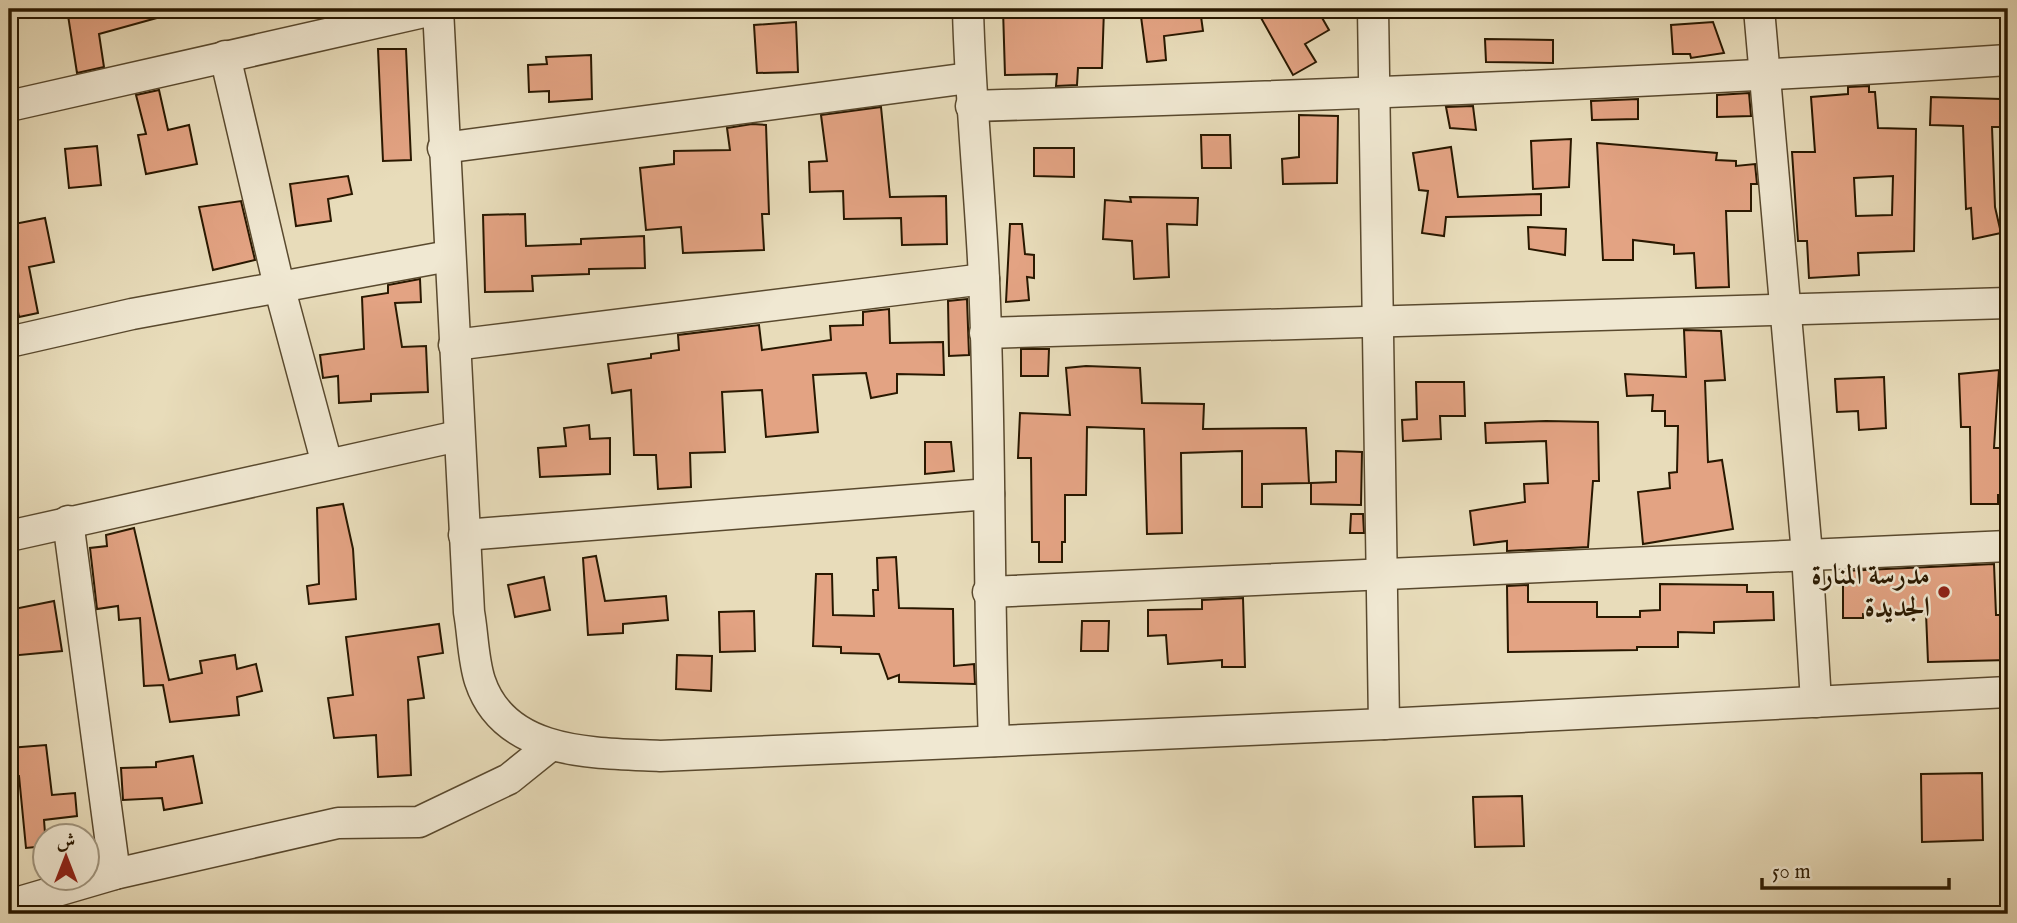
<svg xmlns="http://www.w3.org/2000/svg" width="2017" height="923" viewBox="0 0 2017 923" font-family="'IM FELL English',Amiri,serif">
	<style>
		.building { fill: #e3a383; stroke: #291800; stroke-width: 2; fill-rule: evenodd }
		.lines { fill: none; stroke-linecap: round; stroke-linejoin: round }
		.street-casing { stroke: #59492e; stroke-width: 33 }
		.street { stroke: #f0e8d2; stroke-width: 30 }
		.poi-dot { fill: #8f2418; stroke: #f0e8d2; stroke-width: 2.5 }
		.labels { text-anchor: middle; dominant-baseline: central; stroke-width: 5; stroke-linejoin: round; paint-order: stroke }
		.poi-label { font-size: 28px; font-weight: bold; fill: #291800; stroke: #f0e8d2; text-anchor: end }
	</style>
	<rect width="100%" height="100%" fill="#e8dcba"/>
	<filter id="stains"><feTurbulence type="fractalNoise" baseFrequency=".00286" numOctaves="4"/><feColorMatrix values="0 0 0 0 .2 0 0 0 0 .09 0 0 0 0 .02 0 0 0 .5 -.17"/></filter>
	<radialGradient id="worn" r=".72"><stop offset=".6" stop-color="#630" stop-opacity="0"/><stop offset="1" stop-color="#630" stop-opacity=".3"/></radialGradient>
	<g class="building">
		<polygon points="67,9 94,9 96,15 119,9 162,9 164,16 99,34 104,67 77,73"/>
		<polygon points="1003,9 1104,9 1102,68 1078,68 1077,85 1056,86 1057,74 1005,75"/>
		<polygon points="1140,9 1200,9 1203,31 1164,36 1166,60 1147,62"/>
		<polygon points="1256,9 1317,9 1329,30 1305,44 1316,62 1293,75"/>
		<polygon points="796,22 798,72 757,73 754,25"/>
		<polygon points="1713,22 1724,53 1691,58 1690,54 1673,54 1671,25"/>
		<polygon points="1485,39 1553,40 1553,63 1486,62"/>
		<polygon points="378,49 406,49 411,160 383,161"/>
		<polygon points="591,55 592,99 549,102 549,91 529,92 528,65 547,64 546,57"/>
		<path d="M1869 86V92H1875L1878 128 1916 129 1914 251 1858 253 1859 275 1809 278 1807 241H1798L1792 152H1815L1811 97 1848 94V87ZM1893 176 1892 215 1856 216 1854 178Z"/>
		<polygon points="159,90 168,130 189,125 197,164 146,174 138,135 146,134 136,95"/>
		<polygon points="1749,93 1751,116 1717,117 1717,95"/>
		<polygon points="1931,97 2001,99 2000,127 1992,127 1995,207 2001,233 1973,239 1971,208 1966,209 1963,126 1930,125"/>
		<polygon points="1638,99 1638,119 1592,120 1591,101"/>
		<polygon points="1473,106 1476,130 1450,128 1446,107"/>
		<polygon points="881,107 890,197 946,196 947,244 902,245 901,218 844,219 843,191 810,192 809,162 827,161 821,115"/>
		<polygon points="1299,115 1338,116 1337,183 1283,184 1282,159 1299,157"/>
		<polygon points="752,124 766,125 769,214 762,214 764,250 683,253 681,227 646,230 640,168 674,164 674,151 730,150 727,128"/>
		<polygon points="1201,135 1230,135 1231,168 1202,168"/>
		<polygon points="1571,139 1569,187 1533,189 1531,141"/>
		<polygon points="1597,143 1717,153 1716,160 1736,161 1736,166 1755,164 1757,184 1751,184 1751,211 1726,211 1729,287 1696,288 1694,253 1674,254 1674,245 1633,240 1633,260 1603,260"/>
		<polygon points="97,146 101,185 69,188 65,149"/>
		<polygon points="1451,147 1458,197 1541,194 1541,215 1446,217 1444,236 1422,233 1428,191 1419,190 1413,153"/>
		<polygon points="1034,148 1074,148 1074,177 1034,176"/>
		<polygon points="348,176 352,194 328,199 331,221 296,226 290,184"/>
		<polygon points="1130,197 1198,198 1197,225 1167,224 1169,277 1134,279 1132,241 1103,239 1105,200 1131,202"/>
		<polygon points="241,201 255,260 213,270 199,207"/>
		<polygon points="525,214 526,246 581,244 581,239 644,236 645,268 589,269 589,274 532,276 533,291 485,292 483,215"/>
		<polygon points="45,218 54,262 29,267 38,313 19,317 9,266 9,225"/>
		<polygon points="1010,224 1022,224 1025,254 1034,255 1034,278 1027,277 1029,300 1006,302"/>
		<polygon points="1528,227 1566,229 1565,255 1529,249"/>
		<polygon points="420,279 421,302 395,303 402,347 426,346 428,392 371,394 371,401 339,403 338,376 323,378 320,355 364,349 362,297 388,293 388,285"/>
		<polygon points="967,299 969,355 949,356 948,301"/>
		<polygon points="889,309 890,343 943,342 944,375 897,374 897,393 871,398 866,373 813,375 818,432 766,437 762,390 722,392 725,452 690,453 691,487 658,489 656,455 634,455 631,390 612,393 608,364 651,358 651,354 679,350 678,335 759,325 762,350 831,340 830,326 863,325 863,312"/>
		<polygon points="1684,330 1721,331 1725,380 1705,381 1708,462 1722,460 1733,529 1643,544 1638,492 1670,488 1669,473 1677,472 1678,426 1665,426 1665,411 1652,411 1653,395 1627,396 1625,374 1686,377"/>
		<polygon points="1021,349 1049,349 1048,376 1021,376"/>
		<polygon points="1086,366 1140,368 1142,403 1204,404 1203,429 1306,428 1309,483 1262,484 1262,507 1242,507 1242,451 1181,453 1182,533 1147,534 1144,429 1087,427 1086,495 1065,495 1065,542 1062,542 1062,562 1039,562 1039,542 1032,542 1031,458 1018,458 1020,413 1070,415 1066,368"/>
		<polygon points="1999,370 1994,448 2008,448 2008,495 1998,495 1998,504 1971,504 1970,427 1961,427 1959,374"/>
		<polygon points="1884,377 1886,428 1859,430 1858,411 1837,412 1835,379"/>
		<polygon points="1416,382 1464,382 1465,416 1440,416 1441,439 1403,441 1402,420 1417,419"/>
		<polygon points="1546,421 1598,422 1599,481 1593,481 1588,547 1507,551 1507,541 1474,545 1470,511 1525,502 1524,484 1548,483 1546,441 1486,443 1485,423"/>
		<polygon points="589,425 590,439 610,438 610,474 540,477 538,448 566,446 564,428"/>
		<polygon points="925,442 951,442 954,471 925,474"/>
		<polygon points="1336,451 1362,452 1361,505 1311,504 1311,483 1336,482"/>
		<polygon points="343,504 353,549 356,599 309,604 307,586 319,584 317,508"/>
		<polygon points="1351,514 1363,514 1364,533 1350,533"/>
		<polygon points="134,528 169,680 202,673 200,661 235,655 237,669 256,664 262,691 237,697 239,715 170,722 163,685 144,686 140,618 119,620 118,606 97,609 90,548 107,546 106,535"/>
		<polygon points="596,556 605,601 666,596 668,620 623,624 623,633 588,635 583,558"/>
		<polygon points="896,557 899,608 953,609 954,666 974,664 975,684 899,682 899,675 888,679 879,654 841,653 841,647 813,646 816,574 832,574 833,615 874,616 873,590 878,590 877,558"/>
		<polygon points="1994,564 1996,615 2000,615 2000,636 2008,635 2008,660 1928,662 1926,613 1863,614 1863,618 1843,618 1843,571"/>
		<polygon points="544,577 550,610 515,617 508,585"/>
		<polygon points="1660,584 1747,585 1747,592 1773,592 1774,620 1714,622 1714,633 1678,632 1678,647 1637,647 1637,650 1508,652 1507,586 1528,585 1528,602 1597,602 1597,617 1640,617 1640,611 1660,610"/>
		<polygon points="1243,598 1245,667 1222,667 1222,660 1168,664 1166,635 1148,636 1148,610 1202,609 1202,600"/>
		<polygon points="54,601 62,651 9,656 9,610"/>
		<polygon points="754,611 755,651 720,652 719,612"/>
		<polygon points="1082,621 1109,621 1108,651 1081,651"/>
		<polygon points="439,624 443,653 418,657 424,698 408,700 411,775 378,777 376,735 334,738 328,698 353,695 346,637"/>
		<polygon points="677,655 712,656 711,691 676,689"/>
		<polygon points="46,745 52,795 75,793 77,816 44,820 46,846 26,848 19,776 9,777 9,748"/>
		<polygon points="193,756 202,803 164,810 162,798 123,800 121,768 156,767 156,762"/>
		<polygon points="1982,773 1983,840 1922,842 1921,774"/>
		<polygon points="1522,796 1524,846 1475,847 1473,797"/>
	</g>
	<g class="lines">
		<defs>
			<g id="street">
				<path d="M438 9 469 612C473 634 473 660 480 681 505 756 596 753 660 756L1384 724 2008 692"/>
				<path d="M968 9C970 99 980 189 984 279 991 433 988 587 994 741"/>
				<polyline points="1373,9 1384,724"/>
				<polyline points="1759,9 1807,554 1816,702"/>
				<polyline points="225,56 279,286 327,464"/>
				<polyline points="9,106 437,9"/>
				<path d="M971 106C1317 96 1663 83 2008 60"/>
				<polyline points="443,148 969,78"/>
				<polyline points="985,333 2008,303"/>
				<polyline points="9,342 132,314 449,256"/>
				<polyline points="454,345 984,279"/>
				<polyline points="68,521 115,874"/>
				<polyline points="464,535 989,494"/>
				<polyline points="9,536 458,436"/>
				<polyline points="988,592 2008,546"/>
				<polyline points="9,905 115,874 338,823 419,822 509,779 550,746"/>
			</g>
		</defs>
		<use href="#street" class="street-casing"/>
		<use href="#street" class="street"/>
	</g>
	<circle class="poi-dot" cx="1944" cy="592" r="7"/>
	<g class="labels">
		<g class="poi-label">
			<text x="1930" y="576">مدرسة المنارة<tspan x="1930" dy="32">الجديدة</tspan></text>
		</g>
	</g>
	<rect width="2017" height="923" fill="none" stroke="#e8dcba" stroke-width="35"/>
	<rect x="10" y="10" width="1996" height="902" fill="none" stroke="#291800" stroke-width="3.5"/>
	<rect x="18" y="18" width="1982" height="888" fill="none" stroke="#291800" stroke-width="2"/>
	<g transform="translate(66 857)"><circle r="33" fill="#f0e8d2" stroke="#a0957e" stroke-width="2"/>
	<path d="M0-5L12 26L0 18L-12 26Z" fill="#8f2418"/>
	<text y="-10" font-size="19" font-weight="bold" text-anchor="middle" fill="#291800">ش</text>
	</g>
	<path d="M1762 878v10h187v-10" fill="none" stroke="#291800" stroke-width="3.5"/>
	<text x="1772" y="878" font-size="21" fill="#291800" stroke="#f0e8d2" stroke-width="5" paint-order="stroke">50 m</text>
	<rect width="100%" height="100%" filter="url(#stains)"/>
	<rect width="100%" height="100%" fill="url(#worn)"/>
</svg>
